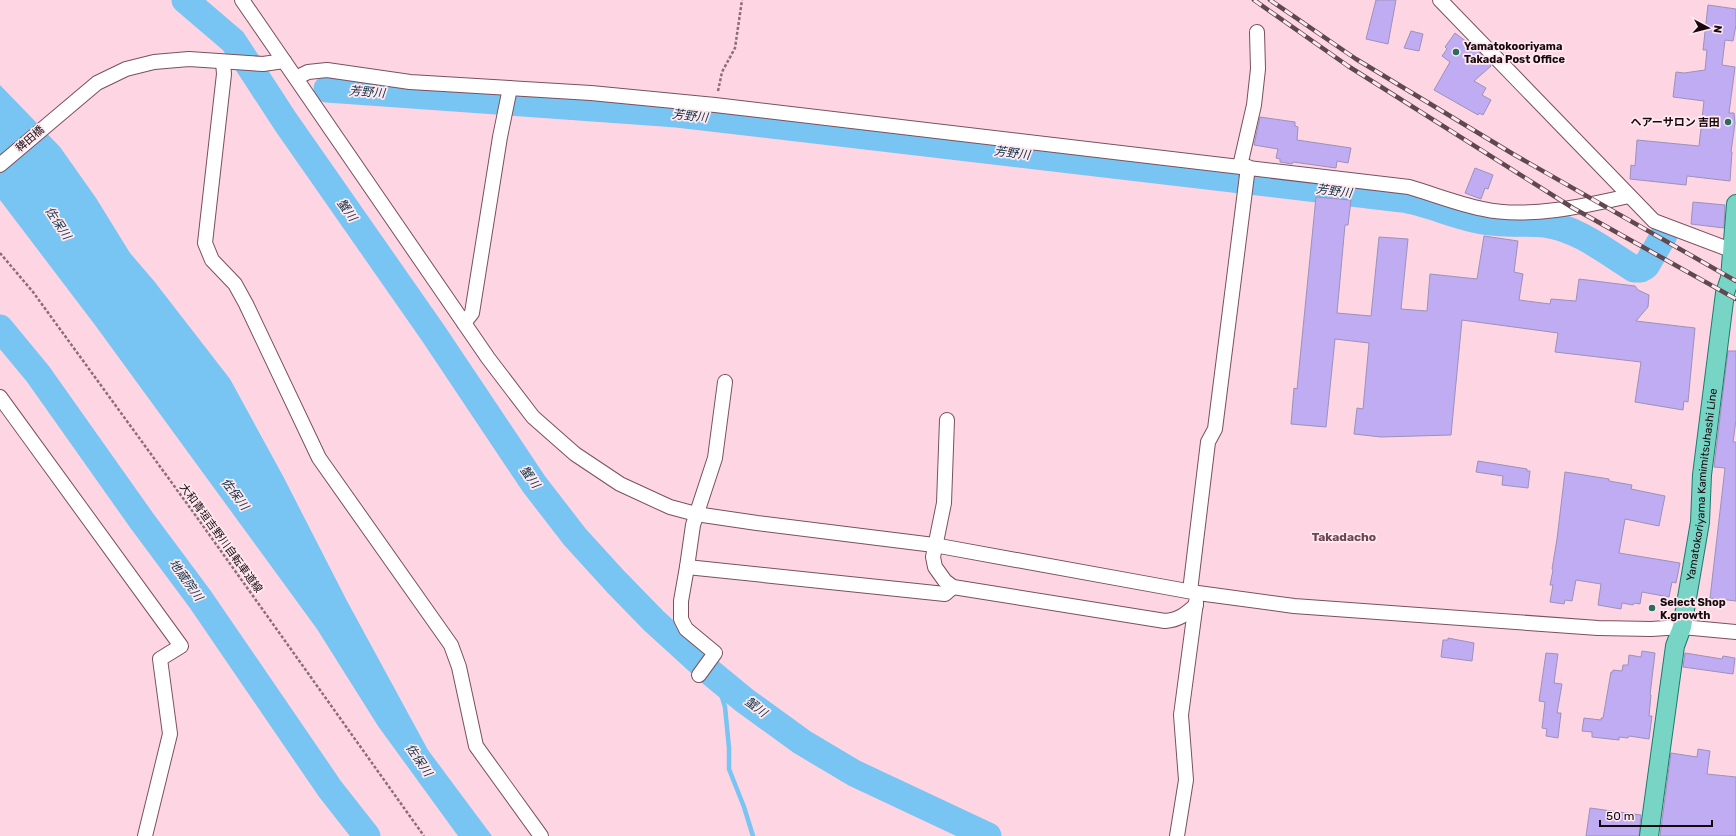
<svg xmlns="http://www.w3.org/2000/svg" width="1736" height="836" viewBox="0 0 1736 836" font-family="Rubik,'Noto Sans JP',sans-serif">
	<style>
		.water { fill: #78c4f2 }
		.lines { fill: none; stroke-linecap: round; stroke-linejoin: round }
		.stream { stroke: #78c4f2; stroke-width: 4.5 }
		.river { stroke: #78c4f2; stroke-width: 27 }
		.building { fill: #c0acf2; stroke: #9c91ba }
		.minor-casing { stroke: #7a505e; stroke-width: 16 }
		.major-casing { stroke: #1c7a6b; stroke-width: 20 }
		.path { stroke: #8a6e77; stroke-width: 2.5; stroke-dasharray: 3 2; stroke-linecap: butt }
		.minor { stroke: #fff; stroke-width: 14 }
		.major { stroke: #78d4c4; stroke-width: 18 }
		.rail-casing { stroke: #604850; stroke-width: 4.5 }
		.rail { stroke: #fee9f0; stroke-width: 3; stroke-dasharray: 9; stroke-linecap: butt }
		.poi-dot { fill: #296d5f; stroke: #fee9f0; stroke-width: 1.5 }
		.labels { text-anchor: middle; dominant-baseline: central; stroke-width: 3.5; stroke-linejoin: round; paint-order: stroke }
		.poi-label { font-size: 11px; font-weight: bold; fill: #18080e; stroke: #fee9f0; text-anchor: start }
		.street-label { font-size: 11px; fill: #18080e; stroke: #fee9f0 }
		.water-label { font-size: 12px; font-style: italic; fill: #0f3144; stroke: #fee9f0 }
		.neighbourhood-label { font-size: 12px; font-weight: bold; fill: #6c4351; stroke: #fee9f0 }
	</style>
	<rect width="100%" height="100%" fill="#fed6e3"/>
	<polygon class="water" points="0,85 60,147 96,198 130,253 154,281 230,379 283,476 347,601 428,750 492,836 458,836 378,726 317,629 95,325 0,200"/>
	<g class="lines">
		<polyline class="stream" points="716,677 725,707 729,748 729,769 744,807 753,836"/>
		<g class="river">
			<polyline points="185,0 233,41 285,121 433,333 534,484 575,537 616,582 654,621 710,672 744,700 802,742 854,773 988,836"/>
			<path d="M327 89 677 114 1402 199C1428 203 1452 215 1478 220 1500 225 1523 222 1545 224 1577 228 1607 252 1634 269H1641L1646 266 1664 235"/>
			<polyline points="0,328 38,374 142,521 200,599 330,789 367,836"/>
		</g>
	</g>
	<g class="building">
		<polygon points="1376,0 1396,0 1388,44 1366,39"/>
		<polygon points="1708,5 1736,9 1736,25 1733,41 1725,40 1722,65 1735,67 1729,113 1734,113 1735,123 1731,152 1732,152 1730,181 1687,176 1686,185 1630,179 1631,165 1635,166 1637,140 1699,146 1704,101 1673,97 1676,72 1684,73 1705,70 1707,50 1703,50"/>
		<polygon points="1411,31 1423,34 1419,51 1404,48"/>
		<polygon points="1455,33 1476,49 1490,64 1491,66 1474,81 1486,88 1482,95 1491,100 1483,115 1479,113 1478,115 1434,90 1450,62 1442,56 1447,49 1445,47"/>
		<polygon points="1260,117 1295,122 1295,126 1298,127 1297,140 1351,148 1348,163 1337,161 1336,168 1293,162 1292,164 1280,162 1280,159 1276,158 1278,149 1254,145"/>
		<polygon points="1475,168 1493,175 1488,189 1485,188 1481,199 1465,193"/>
		<polygon points="1316,197 1351,200 1348,225 1345,225 1337,313 1371,316 1379,237 1408,239 1401,309 1427,311 1430,274 1477,279 1484,236 1518,241 1514,272 1523,274 1519,300 1550,304 1551,299 1576,301 1579,279 1635,286 1638,290 1649,295 1648,307 1636,321 1695,328 1688,402 1684,401 1683,410 1635,402 1641,362 1555,352 1558,333 1462,320 1451,435 1381,437 1354,434 1357,408 1363,409 1369,343 1335,339 1326,427 1291,424 1294,388 1297,389"/>
		<polygon points="1693,202 1725,205 1724,228 1691,224"/>
		<polygon points="1728,351 1736,351 1736,420 1733,442 1736,442 1736,601 1710,598 1725,468 1714,467"/>
		<polygon points="1478,461 1527,469 1527,471 1530,471 1528,488 1502,485 1503,476 1476,472"/>
		<polygon points="1565,472 1609,479 1609,481 1632,485 1631,489 1665,496 1659,526 1625,519 1619,553 1680,563 1676,583 1672,582 1669,597 1642,592 1640,604 1634,603 1633,605 1622,603 1621,609 1598,605 1601,584 1576,580 1572,601 1565,600 1564,604 1550,602 1553,585 1550,585 1553,570 1552,569 1557,539"/>
		<polygon points="1448,638 1474,643 1472,661 1441,657 1443,640 1448,640"/>
		<polygon points="1642,651 1655,653 1650,695 1651,695 1649,716 1652,716 1649,739 1629,736 1628,738 1619,737 1619,740 1592,737 1592,732 1582,731 1584,718 1601,720 1601,718 1603,718 1611,672 1613,672 1613,670 1622,671 1623,665 1628,665 1629,655 1641,657"/>
		<polygon points="1546,653 1558,654 1554,683 1562,684 1557,713 1561,713 1558,738 1546,736 1547,729 1542,728 1545,702 1539,701"/>
		<polygon points="1685,653 1722,659 1723,656 1735,658 1733,674 1683,667"/>
		<polygon points="1698,749 1710,751 1707,774 1736,777 1736,836 1660,836 1671,753 1697,757"/>
		<polygon points="1590,808 1641,815 1639,836 1586,836"/>
	</g>
	<g class="lines">
		<defs>
			<g id="minor">
				<polyline points="242,0 488,358 533,417 575,454 620,484 670,507 696,514 757,523 934,545 1198,593 1294,606 1598,628 1651,629 1682,627 1736,632"/>
				<polyline points="1440,0 1654,221 1736,252"/>
				<polyline points="223,62 224,74 205,243 212,260 235,284 246,304 319,458 451,645 459,667 476,746 541,836"/>
				<path d="M296 78 308 72 327 70 410 82 591 93 715 105 1409 187C1433 194 1458 204 1483 209 1527 219 1585 206 1629 196"/>
				<polyline points="0,165 97,83 126,69 154,62 189,59 263,64 284,61"/>
				<polyline points="1240,166 1254,105 1258,69 1257,32"/>
				<polyline points="464,323 472,313 500,137 510,88"/>
				<polyline points="0,397 181,646 160,659 170,734 145,836"/>
				<path d="M947 420 944 503 933 557 935 567 945 581 953 587 1165 621C1179 620 1186 614 1196 605"/>
				<polyline points="687,567 945,594 953,587"/>
				<polyline points="1190,591 1208,442 1215,429 1248,167"/>
				<polyline points="699,675 715,653 686,629 681,619 681,601 687,567 693,525 715,458 725,382"/>
				<polyline points="1177,836 1186,780 1181,715 1196,602"/>
			</g>
			<g id="major">
				<path id="s1" d="M1649 836 1675 646 1682 627 1700 522 1702 475 1725 293 1730 278 1736 204"/>
			</g>
		</defs>
		<use href="#minor" class="minor-casing"/>
		<use href="#major" class="major-casing"/>
		<g class="path">
			<polyline points="718,91 722,72 735,48 742,0"/>
			<polyline points="0,253 33,292 196,516 424,836"/>
		</g>
		<use href="#minor" class="minor"/>
		<use href="#major" class="major"/>
		<defs>
			<g id="rail">
				<polyline points="1254,0 1348,66 1573,208 1736,299"/>
				<polyline points="1270,0 1356,59 1513,154 1736,281"/>
			</g>
		</defs>
		<use href="#rail" class="rail-casing"/>
		<use href="#rail" class="rail"/>
	</g>
	<g class="poi-dot">
		<circle cx="1456" cy="52" r="4"/>
		<circle cx="1728" cy="122" r="4"/>
		<circle cx="1652" cy="608" r="4"/>
	</g>
	<g class="labels">
		<g class="poi-label">
			<text x="1464" y="46">Yamatokooriyama<tspan x="1464" dy="13">Takada Post Office</tspan></text>
			<text x="1720" y="122" text-anchor="end">ヘアーサロン 吉田</text>
			<text x="1660" y="602">Select Shop<tspan x="1660" dy="13">K.growth</tspan></text>
		</g>
		<g class="street-label">
			<text transform="translate(30 139) rotate(-41)">稗田橋</text>
			<text stroke="none"><textPath href="#s1" startOffset="356">Yamatokoriyama Kamimitsuhashi Line</textPath></text>
			<text transform="translate(221 538) rotate(54)">大和青垣吉野川自転車道線</text>
		</g>
		<g class="water-label">
			<text transform="translate(367 92) rotate(4)">芳野川</text>
			<text transform="translate(690 116) rotate(6)">芳野川</text>
			<text transform="translate(1012 153) rotate(7)">芳野川</text>
			<text transform="translate(1334 191) rotate(7)">芳野川</text>
			<text transform="translate(347 210) rotate(55)">蟹川</text>
			<text transform="translate(58 223) rotate(57)">佐保川</text>
			<text transform="translate(530 477) rotate(55)">蟹川</text>
			<text transform="translate(235 494) rotate(53)">佐保川</text>
			<text transform="translate(186 580) rotate(54)">地蔵院川</text>
			<text transform="translate(756 707) rotate(37)">蟹川</text>
			<text transform="translate(419 760) rotate(56)">佐保川</text>
		</g>
		<g class="neighbourhood-label">
			<text x="1344" y="537">Takadacho</text>
		</g>
	</g>
	<g transform="translate(1708 28) rotate(97)" stroke="#fee9f0" stroke-width="3" paint-order="stroke">
	<path d="M0-3L7 15L0 10L-7 15Z" fill="#18080e"/>
	<text y="-6" font-size="11" font-weight="bold" text-anchor="middle" fill="#18080e">N</text>
	</g>
	<path d="M1600 820v6h112v-6" fill="none" stroke="#18080e" stroke-width="2"/>
	<text x="1606" y="820" font-size="12" fill="#18080e" stroke="#fee9f0" stroke-width="3" paint-order="stroke">50 m</text>
</svg>
